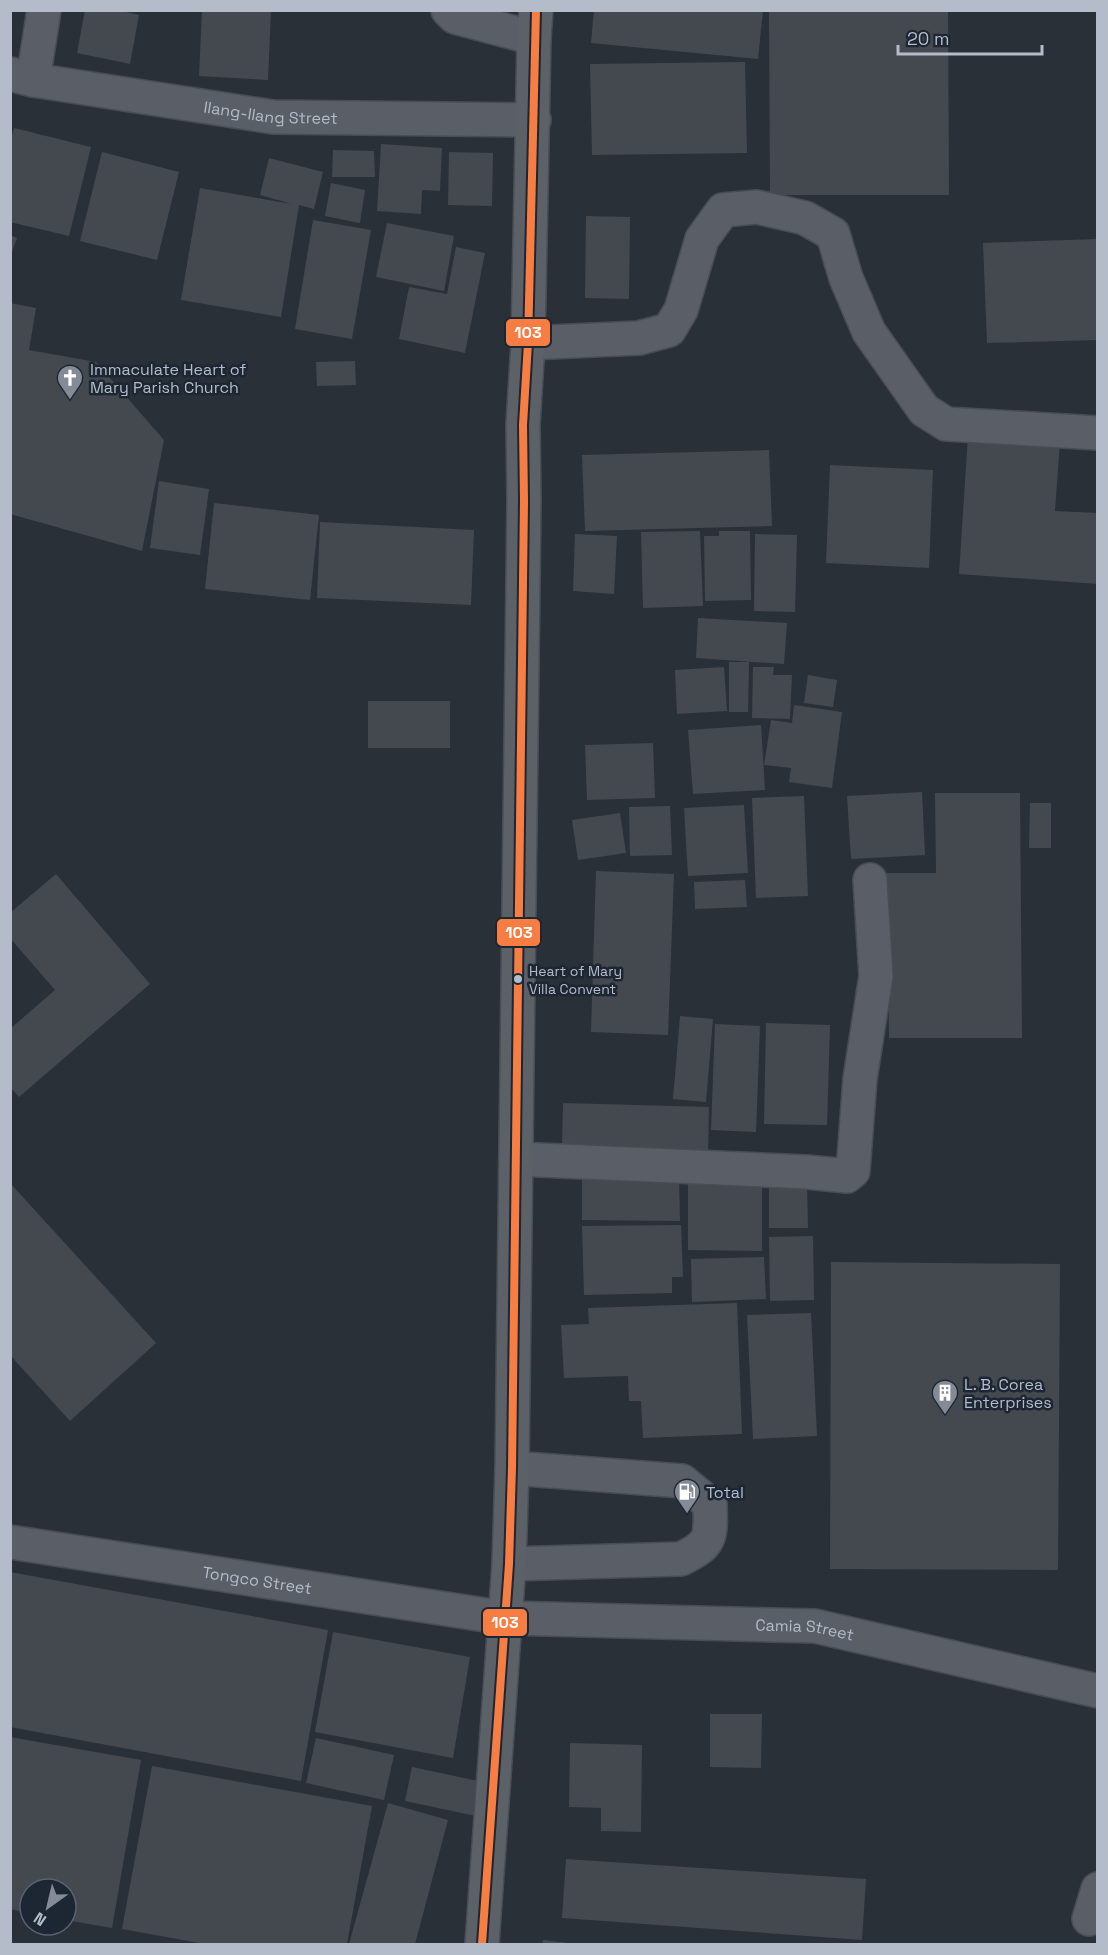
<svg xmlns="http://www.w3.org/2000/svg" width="1108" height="1955" viewBox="0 0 1108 1955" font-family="'Space Grotesk',sans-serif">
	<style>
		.building { fill: #444950 }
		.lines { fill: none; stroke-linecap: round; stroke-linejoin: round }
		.minor-casing { stroke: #484c53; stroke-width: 36 }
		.major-casing { stroke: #484c55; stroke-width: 36 }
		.minor { stroke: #5a5e66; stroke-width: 33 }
		.major { stroke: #5c6168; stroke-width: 33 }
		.bus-1-casing { stroke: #1d2633; stroke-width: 12 }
		.bus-1 { stroke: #f77d43; stroke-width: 8 }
		.bus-dot { fill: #b4bcc9; stroke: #1d2633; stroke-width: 2 }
		.labels { text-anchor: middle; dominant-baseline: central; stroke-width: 5; stroke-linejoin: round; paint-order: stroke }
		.bus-label { font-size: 14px; fill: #b4bcc9; stroke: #1d2633; text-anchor: start }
		.street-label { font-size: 16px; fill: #b4bcc9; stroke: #1d2633 }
		.poi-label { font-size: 16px; fill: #b4bcc9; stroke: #1d2633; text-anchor: start }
		.line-badge { stroke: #1d2633; stroke-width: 2 }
		.badge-label { font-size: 16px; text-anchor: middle; font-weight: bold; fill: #fff }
	</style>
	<rect width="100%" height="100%" fill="#2a3038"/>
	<g class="building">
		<polygon points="85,10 117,10 139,15 130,64 77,53"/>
		<polygon points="202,10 271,10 268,80 199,76"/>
		<polygon points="594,10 763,10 758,59 591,43"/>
		<polygon points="769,10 948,10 949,195 770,195"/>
		<polygon points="745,62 747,153 592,155 590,64"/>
		<polygon points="14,128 91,147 69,236 10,222 10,142"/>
		<polygon points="381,144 442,148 440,191 422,190 421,214 377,211"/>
		<polygon points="333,150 374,151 375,177 332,177"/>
		<polygon points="102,152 179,172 157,260 80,241"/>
		<polygon points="449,152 493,153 492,206 448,205"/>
		<polygon points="269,158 323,172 314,209 299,205 281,317 181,300 200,188 292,204 260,195"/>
		<polygon points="331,183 365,190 360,223 325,216"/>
		<polygon points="586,216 630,217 629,299 585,298"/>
		<polygon points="313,220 371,230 352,339 295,329"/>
		<polygon points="387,223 454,236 444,291 376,277"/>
		<polygon points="10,235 17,238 11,254 10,254"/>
		<polygon points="1098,239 1098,340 987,343 983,243"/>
		<polygon points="456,247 485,253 465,353 399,339 409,287 447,294"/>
		<polygon points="10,303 36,308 29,350 96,362 164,440 142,551 10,514"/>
		<polygon points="355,361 356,385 317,386 316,362"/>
		<polygon points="968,436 1060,442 1055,511 1098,513 1098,584 959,574"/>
		<polygon points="769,450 772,526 585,531 582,455"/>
		<polygon points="830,465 933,470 929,568 826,563"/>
		<polygon points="159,481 209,489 200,555 150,548"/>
		<polygon points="214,503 319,515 310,600 205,589"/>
		<polygon points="320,522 474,530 471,605 317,598"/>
		<polygon points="700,531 703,606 643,608 641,532"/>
		<polygon points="719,531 750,531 751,600 705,601 704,536 719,536"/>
		<polygon points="575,534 617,536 614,594 573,591"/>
		<polygon points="755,534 797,535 795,612 754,611"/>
		<polygon points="698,618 787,623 784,664 696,658"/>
		<polygon points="729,662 749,662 748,712 729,712"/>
		<polygon points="724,667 727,711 677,714 675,670"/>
		<polygon points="753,667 774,667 773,675 792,675 790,719 752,718"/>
		<polygon points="808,675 837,680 833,707 804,703"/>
		<rect x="368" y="701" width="82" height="47"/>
		<polygon points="794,705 842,712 832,788 789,782 791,768 764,765 771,720 792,723"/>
		<polygon points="761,725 765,790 693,794 688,730"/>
		<polygon points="653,743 655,798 587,800 585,745"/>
		<polygon points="922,792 925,855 851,859 847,796"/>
		<polygon points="935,793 1020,793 1022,1038 889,1038 887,873 936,873"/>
		<polygon points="804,796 808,896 756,898 752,798"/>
		<polygon points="1030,803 1051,803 1051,848 1029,848"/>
		<polygon points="744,805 748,873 688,876 684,808"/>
		<polygon points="670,806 672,855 630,856 629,807"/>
		<polygon points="620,813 626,853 578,860 572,820"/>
		<polygon points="596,871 674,874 668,1035 591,1032"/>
		<polygon points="56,874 150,984 19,1097 10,1087 10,1029 55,990 10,938 10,913"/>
		<polygon points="745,880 747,907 695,909 694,882"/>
		<polygon points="680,1016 713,1019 706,1102 673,1099"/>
		<polygon points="766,1023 830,1025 827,1125 764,1124"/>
		<polygon points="715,1024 760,1026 756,1132 711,1130"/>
		<polygon points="563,1103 709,1107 708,1152 562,1148"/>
		<polygon points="582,1173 679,1174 680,1221 582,1220"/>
		<polygon points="688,1177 762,1177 762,1251 688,1250"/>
		<polygon points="769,1182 807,1182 808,1228 769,1228"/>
		<polygon points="10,1183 156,1343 70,1421 10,1355"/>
		<polygon points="681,1225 683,1277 672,1277 672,1293 584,1295 582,1226"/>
		<polygon points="813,1236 814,1300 770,1301 769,1237"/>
		<polygon points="764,1257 766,1299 692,1302 691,1259"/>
		<polygon points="831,1262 1060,1264 1058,1570 830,1569"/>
		<polygon points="737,1303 742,1434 643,1438 641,1401 629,1401 628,1376 564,1378 561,1325 589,1324 588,1308"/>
		<polygon points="811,1313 817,1436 753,1439 747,1315"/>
		<polygon points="10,1572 328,1630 301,1781 10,1727"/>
		<polygon points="333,1632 470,1657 453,1758 315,1732"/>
		<polygon points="710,1714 762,1714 761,1768 710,1767"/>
		<polygon points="10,1737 141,1760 112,1928 66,1920 66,1889 30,1889 30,1913 10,1909"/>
		<polygon points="316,1738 394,1755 384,1800 306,1783"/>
		<polygon points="570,1743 642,1745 641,1832 601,1831 601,1808 569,1807"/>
		<polygon points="152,1766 372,1806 347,1944 205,1944 122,1929"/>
		<polygon points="412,1767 483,1782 476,1816 405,1801"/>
		<polygon points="388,1803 448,1820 415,1944 349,1944"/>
		<polygon points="566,1859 866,1879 862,1940 562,1918"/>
		<polygon points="543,1940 568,1943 568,1944 542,1944"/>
	</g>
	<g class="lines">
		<defs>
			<g id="minor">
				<polyline points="448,10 455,17 534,38"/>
				<path id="s1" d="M10 74 33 80 273 117 534 120"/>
				<polyline points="33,80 44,10"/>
				<polyline points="528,343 639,338 669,330 681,310 702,239 723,210 757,207 805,218 833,234 846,278 869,332 924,410 946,424 1098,433"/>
				<polyline points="516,1159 807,1172 847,1176 853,1171 860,1079 876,976 870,880"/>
				<path id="s2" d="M10 1542 505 1618 815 1626 1098 1691"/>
				<path d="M509 1564 681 1559C712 1544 711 1537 710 1504L682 1481 512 1468"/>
				<polyline points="1089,1919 1098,1889"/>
			</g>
			<polyline id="major" points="482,1944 509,1564 512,1468 524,501 523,425 528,343 534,38 536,10"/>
		</defs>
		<use href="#minor" class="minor-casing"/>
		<use href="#major" class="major-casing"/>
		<use href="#minor" class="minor"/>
		<use href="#major" class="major"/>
		<defs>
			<polyline id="bus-1" points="482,1944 509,1564 512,1468 524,501 523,425 528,343 536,10"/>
		</defs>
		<use href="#bus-1" class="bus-1-casing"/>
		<use href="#bus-1" class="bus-1"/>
	</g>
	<defs>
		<symbol id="church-pin" viewBox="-11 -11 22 30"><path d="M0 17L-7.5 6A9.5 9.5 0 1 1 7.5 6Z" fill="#848b96" stroke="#1d2633"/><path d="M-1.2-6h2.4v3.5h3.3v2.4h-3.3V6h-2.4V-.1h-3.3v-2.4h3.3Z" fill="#fff"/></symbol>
		<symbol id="building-pin" viewBox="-11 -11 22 30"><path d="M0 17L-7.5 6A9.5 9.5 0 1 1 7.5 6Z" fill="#848b96" stroke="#1d2633"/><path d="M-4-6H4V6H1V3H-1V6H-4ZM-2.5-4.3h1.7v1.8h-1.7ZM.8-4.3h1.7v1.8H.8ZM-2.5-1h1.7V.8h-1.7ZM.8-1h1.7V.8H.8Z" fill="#fff"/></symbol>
		<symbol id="fuel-pin" viewBox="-11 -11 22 30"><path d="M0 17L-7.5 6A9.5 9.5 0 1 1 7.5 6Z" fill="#848b96" stroke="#1d2633"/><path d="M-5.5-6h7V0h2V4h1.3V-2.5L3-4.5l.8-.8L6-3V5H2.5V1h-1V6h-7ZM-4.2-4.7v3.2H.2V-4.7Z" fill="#fff"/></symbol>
	</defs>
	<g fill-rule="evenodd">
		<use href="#church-pin" x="55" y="363" width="30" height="40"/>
		<use href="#building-pin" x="930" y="1378" width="30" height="40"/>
		<use href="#fuel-pin" x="672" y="1477" width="30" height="40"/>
	</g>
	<circle class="bus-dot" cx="518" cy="979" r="5"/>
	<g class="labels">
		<g class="bus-label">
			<text x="529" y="971">Heart of Mary<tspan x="529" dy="18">Villa Convent</tspan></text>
		</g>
		<g class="street-label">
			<text stroke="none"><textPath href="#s1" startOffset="264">Ilang-Ilang Street</textPath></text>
			<text stroke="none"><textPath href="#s2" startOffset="250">Tongco Street</textPath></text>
			<text stroke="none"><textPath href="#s2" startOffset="801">Camia Street</textPath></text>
		</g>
		<g class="poi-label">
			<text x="90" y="369">Immaculate Heart of<tspan x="90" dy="18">Mary Parish Church</tspan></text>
			<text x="964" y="1384">L. B. Corea<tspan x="964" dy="18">Enterprises</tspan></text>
			<text x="706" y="1492">Total</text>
		</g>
	</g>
	<g class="line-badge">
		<rect x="505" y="318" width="46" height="29" rx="6" fill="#f77d43"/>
		<rect x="496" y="918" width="45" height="29" rx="6" fill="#f77d43"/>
		<rect x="482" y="1608" width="46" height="29" rx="6" fill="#f77d43"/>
	</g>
	<g class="badge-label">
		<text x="528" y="338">103</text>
		<text x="519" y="938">103</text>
		<text x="505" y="1628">103</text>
	</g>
	<rect width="1108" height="1955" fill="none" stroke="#b4bcc9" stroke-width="24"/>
	<g transform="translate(48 1907) rotate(214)"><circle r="28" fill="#1d2633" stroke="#59626f" stroke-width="1.5"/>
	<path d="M0-4.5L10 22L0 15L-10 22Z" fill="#848b96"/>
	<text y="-9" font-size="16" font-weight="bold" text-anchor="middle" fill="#b4bcc9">N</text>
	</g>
	<path d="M898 45v9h144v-9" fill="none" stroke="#b4bcc9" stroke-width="3"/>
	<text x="907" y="45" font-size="18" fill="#b4bcc9" stroke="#1d2633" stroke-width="4.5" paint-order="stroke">20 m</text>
</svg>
